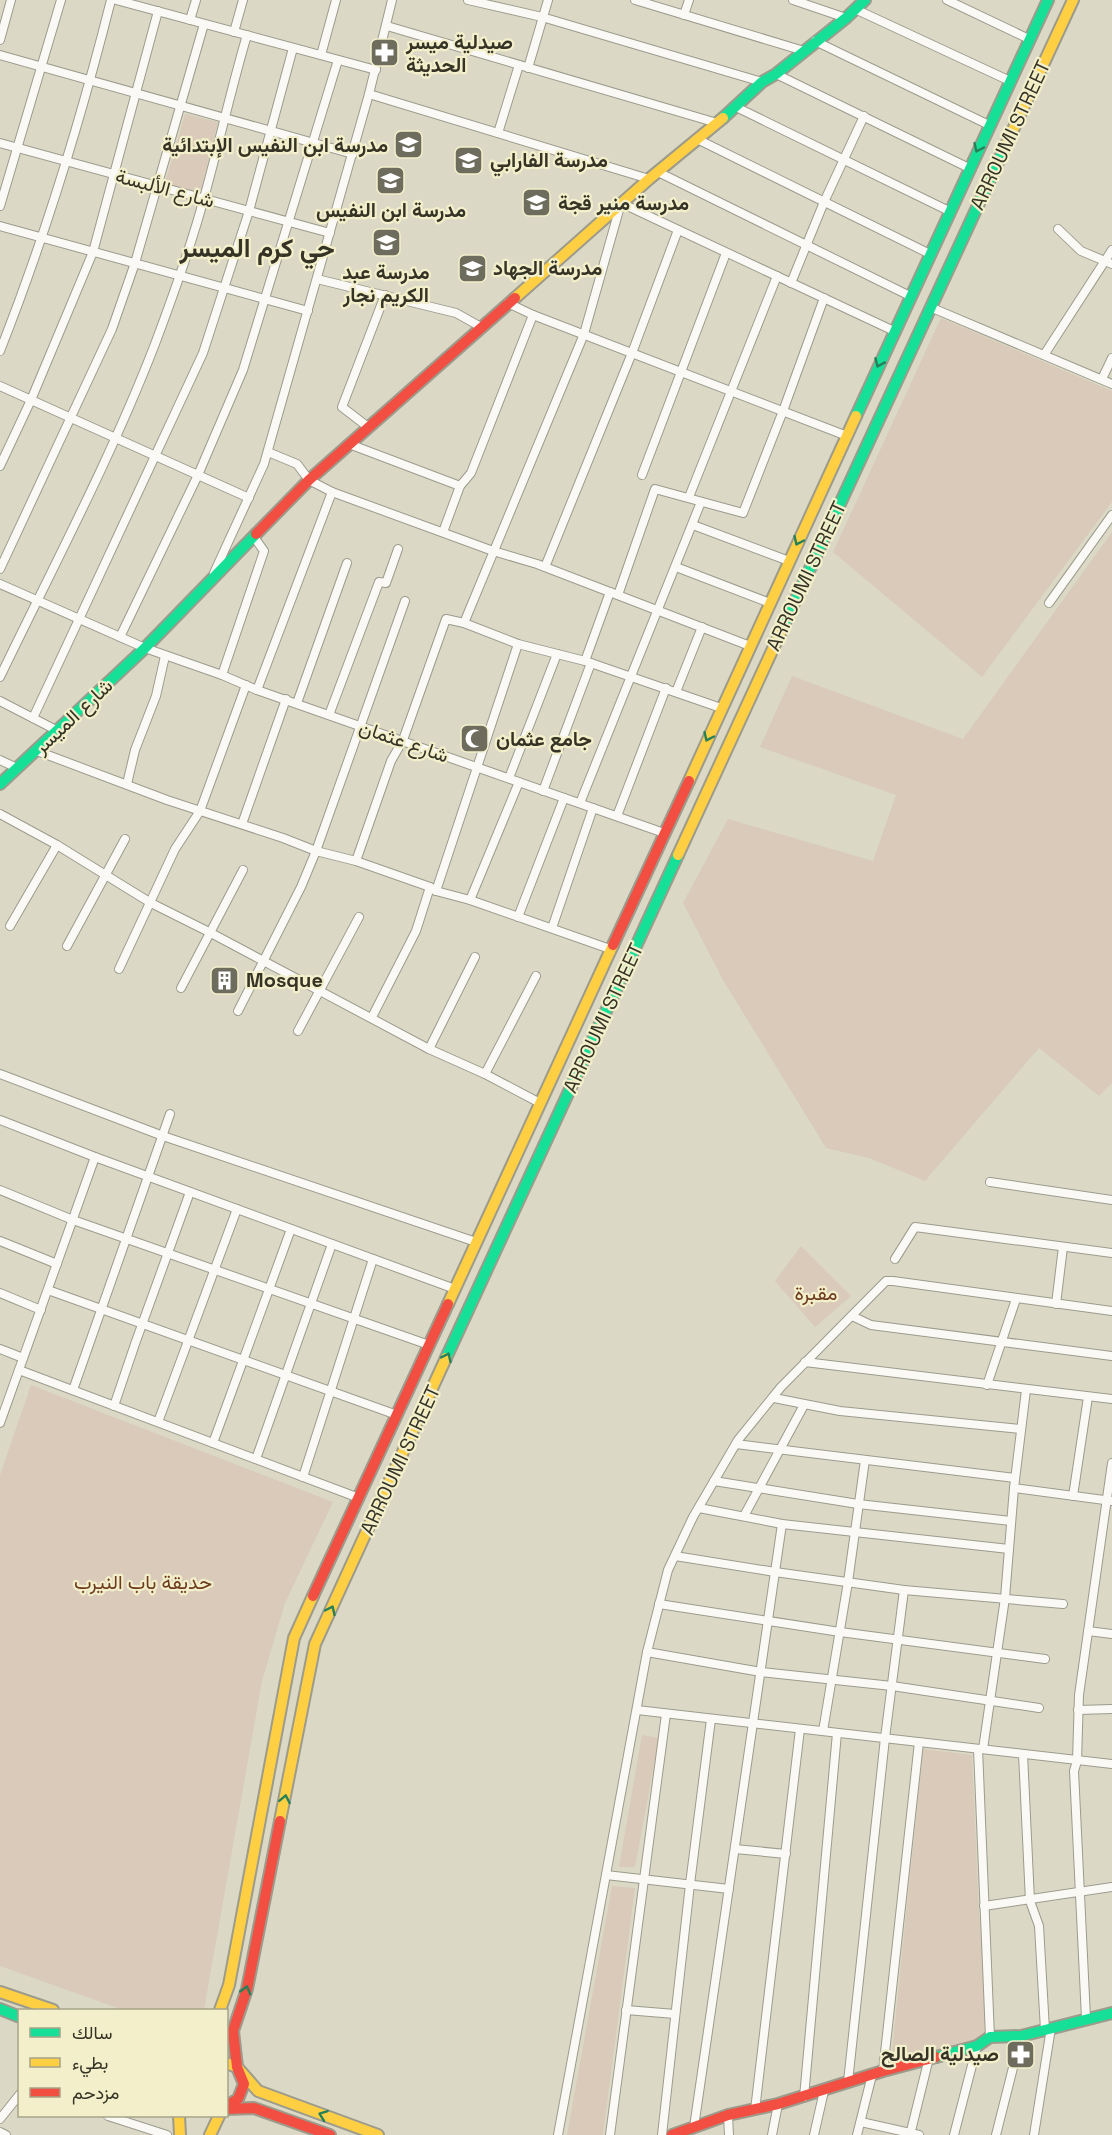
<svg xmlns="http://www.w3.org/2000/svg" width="1112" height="2135" viewBox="0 0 1112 2135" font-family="'Space Grotesk',Vazirmatn,sans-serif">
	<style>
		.green { fill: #d9caba }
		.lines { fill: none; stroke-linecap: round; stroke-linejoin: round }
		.street-casing { stroke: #9c9b8c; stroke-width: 10 }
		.fast-casing { stroke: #9c9b8c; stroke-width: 14 }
		.slow-casing { stroke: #9c9b8c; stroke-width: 14 }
		.jam-casing { stroke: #9c9b8c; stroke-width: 14 }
		.street { stroke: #faf9f6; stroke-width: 8 }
		.fast { stroke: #16e098; stroke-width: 10 }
		.slow { stroke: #ffcf43; stroke-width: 10 }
		.jam { stroke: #f24e42; stroke-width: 10 }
		.oneway { stroke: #268159 }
		.labels { text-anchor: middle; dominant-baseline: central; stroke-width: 4.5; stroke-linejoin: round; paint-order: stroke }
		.poi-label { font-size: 20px; font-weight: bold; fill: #343325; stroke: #f2efca; text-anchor: start }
		.street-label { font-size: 20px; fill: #343325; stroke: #f2efca }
		.park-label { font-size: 20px; fill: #6e3c1f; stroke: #f2efca }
		.district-label { font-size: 26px; font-weight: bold; fill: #343325; stroke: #f2efca }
	</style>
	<rect width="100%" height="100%" fill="#dbd9c6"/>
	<g class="green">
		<polygon points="185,114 218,122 200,194 165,183"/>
		<polygon points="941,318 1112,391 1112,502 982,677 833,552"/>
		<polygon points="1112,532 1112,1083 1099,1096 1039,1048 925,1181 869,1158 826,1148 723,980 683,903 728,819 873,861 896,795 760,747 792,676 963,739"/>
		<polygon points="801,1246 851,1296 815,1327 775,1281"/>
		<polygon points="31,1385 333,1502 285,1603 262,1681 204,2010 123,2010 0,1966 0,1475"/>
		<polygon points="642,1735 659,1738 635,1867 619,1867"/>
		<polygon points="923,1749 972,1755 979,1913 990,2037 891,2061"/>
		<polygon points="612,1886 635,1888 603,2135 567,2135"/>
	</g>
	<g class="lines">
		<defs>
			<g id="street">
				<polyline points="116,0 376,70"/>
				<polyline points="468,0 542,17 762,82"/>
				<polyline points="635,0 804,51"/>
				<polyline points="793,0 846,18"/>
				<polyline points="947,0 1029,39"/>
				<polyline points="855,9 1010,81"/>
				<polyline points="684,15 689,0"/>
				<polyline points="190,20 196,0"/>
				<polyline points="387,26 717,123"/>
				<polyline points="234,32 243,0"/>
				<polyline points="0,40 11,0"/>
				<polyline points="815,41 989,125"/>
				<polyline points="0,55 353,154"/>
				<polyline points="321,55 336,0"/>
				<polyline points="528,68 548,0"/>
				<polyline points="776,74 969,168"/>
				<polyline points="369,94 649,179"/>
				<polyline points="736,107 949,211"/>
				<polyline points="498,133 519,65"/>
				<polyline points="697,139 930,254"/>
				<polyline points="0,143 330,233"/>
				<polyline points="658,172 910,296"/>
				<polyline points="0,206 61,0"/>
				<polyline points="0,226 308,311"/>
				<polyline points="1058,229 1081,251 1112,264"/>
				<polyline points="317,279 456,313 481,327"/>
				<polyline points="791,283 824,202 864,116"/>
				<polyline points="508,303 533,315 847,436"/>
				<polyline points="930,307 1112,384"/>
				<path d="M0 351C45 237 81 119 111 0"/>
				<polyline points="1044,355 1112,250"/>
				<polyline points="1102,379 1112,358"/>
				<polyline points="0,386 249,498"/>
				<polyline points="368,427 342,407 385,295"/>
				<polyline points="349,444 460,486"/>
				<polyline points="268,452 297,464 309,480 332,492 493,551 537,564 750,646"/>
				<polyline points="0,466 31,400 93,252 158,11"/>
				<polyline points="642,475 726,253"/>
				<polyline points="689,497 777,276"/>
				<polyline points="693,525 789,561"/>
				<polyline points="443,532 460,486 471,473 533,315"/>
				<polyline points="545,567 632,353 678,230"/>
				<polyline points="676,567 770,603"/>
				<polyline points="0,569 112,329 135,263 204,24"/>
				<polyline points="214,573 264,464 369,94 392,0"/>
				<polyline points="0,584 145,648 222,675 257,690 664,833"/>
				<polyline points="618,595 655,489 743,513 783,411 824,298"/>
				<polyline points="1049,603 1112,515"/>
				<polyline points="464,623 584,334 621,203 894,331"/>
				<polyline points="120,637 198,475 243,370 338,60"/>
				<polyline points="585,661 610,592"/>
				<polyline points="222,675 264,551 254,537"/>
				<path d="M0 677C53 567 111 458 155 344 173 296 191 247 204 198 219 144 231 89 247 35"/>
				<polyline points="257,690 332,492"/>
				<polyline points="676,692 702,627"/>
				<polyline points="0,701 58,731"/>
				<polyline points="297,703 347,563"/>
				<polyline points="329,715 379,582 386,583 398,549"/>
				<polyline points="33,718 203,353 249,211 293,48"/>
				<polyline points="37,751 167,800 283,838 316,851 356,861 430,887 436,891 470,900 610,949"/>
				<polyline points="0,760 17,768"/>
				<polyline points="509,778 557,654"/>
				<polyline points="127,784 135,750 156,696 165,656"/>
				<polyline points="543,791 591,663"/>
				<polyline points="580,803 701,502"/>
				<polyline points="0,814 57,845 151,903 209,932 429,1049 485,1074 540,1103"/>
				<polyline points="617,816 666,688"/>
				<polyline points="242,824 286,699"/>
				<polyline points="356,861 391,761 403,740 446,619 464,623 518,644 585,661 721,708"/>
				<polyline points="436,891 518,644"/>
				<polyline points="470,900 519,782"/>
				<polyline points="518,917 564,798"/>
				<polyline points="10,926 57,845"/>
				<polyline points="552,928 593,808"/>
				<polyline points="67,946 125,839"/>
				<polyline points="119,969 175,849 200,811 246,685"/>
				<polyline points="181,988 243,870"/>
				<polyline points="238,1011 301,887 316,851 405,601"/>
				<polyline points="372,1017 416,931 430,887"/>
				<polyline points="298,1031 359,917"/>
				<polyline points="429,1049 475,957"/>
				<polyline points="0,1074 163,1136 476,1242"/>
				<polyline points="485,1074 536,976"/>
				<polyline points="0,1120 95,1157 455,1289"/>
				<polyline points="990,1182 1112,1200"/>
				<polyline points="0,1190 73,1220 429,1345"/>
				<polyline points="0,1241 57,1264"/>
				<polyline points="895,1259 915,1227 1112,1253"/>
				<polyline points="48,1290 397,1415"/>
				<polyline points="0,1293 41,1310"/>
				<polyline points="1056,1304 1063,1247"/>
				<polyline points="852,1316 871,1325 1112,1356"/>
				<polyline points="0,1349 23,1358"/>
				<polyline points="805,1362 1112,1399"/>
				<polyline points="19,1370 359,1498"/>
				<polyline points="987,1385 1016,1299"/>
				<polyline points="73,1390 170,1114"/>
				<polyline points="1026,1390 1014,1488 1112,1501"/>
				<polyline points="774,1398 840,1411 1020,1429"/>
				<polyline points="114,1406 135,1344 190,1192"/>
				<polyline points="158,1422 237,1209"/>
				<polyline points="0,1423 95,1157"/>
				<polyline points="213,1443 291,1229"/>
				<polyline points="736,1444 1015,1478"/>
				<polyline points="256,1459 332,1244"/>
				<polyline points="303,1477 373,1259"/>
				<polyline points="714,1481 858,1504 1011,1521"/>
				<polyline points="1073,1496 1088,1397"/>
				<polyline points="699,1508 782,1524 1009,1549"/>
				<polyline points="744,1516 804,1405"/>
				<polyline points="675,1556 775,1572 904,1590 1063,1604"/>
				<polyline points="659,1604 840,1632 1045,1659"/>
				<polyline points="1088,1631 1112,1634"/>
				<polyline points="647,1652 761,1672 892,1686 1039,1708"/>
				<polyline points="637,1710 1112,1764"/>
				<polyline points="1078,1710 1112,1709"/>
				<polyline points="823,1731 848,1582 865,1460"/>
				<polyline points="978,1749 990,2037"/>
				<polyline points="983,1749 1005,1598 1014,1488"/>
				<polyline points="1023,1754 1030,1901 1039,1926 1045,2030"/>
				<polyline points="735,1849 786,1854"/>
				<polyline points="606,1875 729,1889"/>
				<polyline points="984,1906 1112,1887"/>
				<polyline points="626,2010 675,2014"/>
				<polyline points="1086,2018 1074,1771 1077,1761 1079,1695 1112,1463"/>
				<polyline points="883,2071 919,1742"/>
				<polyline points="848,2082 885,1738 904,1590"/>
				<polyline points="804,2097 837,1733"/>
				<polyline points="755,2110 800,1729"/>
				<polyline points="728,2115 729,2135"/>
				<polyline points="108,2116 167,2135"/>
				<polyline points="0,2119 20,2094"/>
				<polyline points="861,2122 919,2135"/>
				<polyline points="694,2127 782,1524"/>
				<polyline points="0,2132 6,2135"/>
				<polyline points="558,2135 647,1652 668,1570 693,1517 738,1440 781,1387 886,1281 893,1281 1112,1311"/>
				<polyline points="610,2135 666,1714"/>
				<polyline points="662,2135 690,1884 711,1719"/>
				<polyline points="772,2135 778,2104"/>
				<polyline points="814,2135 824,2091"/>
				<polyline points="857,2135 872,2075"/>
				<polyline points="910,2135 929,2058"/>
				<polyline points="954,2135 977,2046"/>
				<polyline points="996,2135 1021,2036"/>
				<polyline points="1034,2135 1051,2028"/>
			</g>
			<g id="fast">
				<polyline points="723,118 762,82 776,74 846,18 865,0"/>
				<polyline points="856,416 1048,0"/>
				<polyline points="783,627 1005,147"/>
				<polyline points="0,784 145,648 256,534"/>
				<polyline points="446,1358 678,855"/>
				<polyline points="0,2009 20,2017"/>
				<polyline points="936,2057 977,2046 990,2037 1021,2036 1112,2013"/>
			</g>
			<g id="slow">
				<polyline points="1005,147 1073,0"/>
				<polyline points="515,298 649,179 723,118"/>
				<polyline points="689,781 856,416"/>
				<polyline points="678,855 783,627"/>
				<polyline points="448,1304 613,945"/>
				<polyline points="280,1821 315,1644 446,1358"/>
				<polyline points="0,1992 53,2010"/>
				<polyline points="220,2010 229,1985 294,1638 313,1596"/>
				<polyline points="226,2063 237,2067 258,2091 378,2135"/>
				<polyline points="179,2116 180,2135"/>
				<polyline points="210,2135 219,2116"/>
			</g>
			<g id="jam">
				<polyline points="256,534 309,480 515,298"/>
				<polyline points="613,945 689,781"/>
				<polyline points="313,1596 448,1304"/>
				<polyline points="226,2106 238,2099 244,2084 237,2067 233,2031 247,1989 280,1821"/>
				<polyline points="226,2109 254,2108 330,2135"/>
				<polyline points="672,2135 728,2115 778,2104 883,2071 936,2057"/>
			</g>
		</defs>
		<use href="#street" class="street-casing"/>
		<use href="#fast" class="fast-casing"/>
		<use href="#slow" class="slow-casing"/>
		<use href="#jam" class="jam-casing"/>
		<use href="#street" class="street"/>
		<use href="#fast" class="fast"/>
		<use href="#slow" class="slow"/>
		<use href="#jam" class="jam"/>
	</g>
	<defs><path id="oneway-chevron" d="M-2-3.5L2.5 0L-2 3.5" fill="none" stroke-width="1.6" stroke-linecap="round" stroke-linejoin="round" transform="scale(1.5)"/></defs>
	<g class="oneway">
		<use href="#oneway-chevron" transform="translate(978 148) rotate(115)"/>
		<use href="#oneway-chevron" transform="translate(879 363) rotate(114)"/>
		<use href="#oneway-chevron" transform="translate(798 541) rotate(115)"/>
		<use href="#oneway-chevron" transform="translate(708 737) rotate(115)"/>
		<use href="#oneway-chevron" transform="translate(447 1357) rotate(-65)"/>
		<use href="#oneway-chevron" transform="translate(331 1610) rotate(-65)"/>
		<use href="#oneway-chevron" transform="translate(285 1799) rotate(-79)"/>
		<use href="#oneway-chevron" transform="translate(246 1990) rotate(-75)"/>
		<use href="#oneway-chevron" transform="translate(323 2115) rotate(-160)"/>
	</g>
	<defs>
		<symbol id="pharmacy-square" viewBox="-11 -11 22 22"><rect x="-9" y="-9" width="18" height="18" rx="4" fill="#6e6d5d" stroke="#f2efca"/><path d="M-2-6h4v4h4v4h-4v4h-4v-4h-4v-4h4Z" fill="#fff"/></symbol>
		<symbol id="school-square" viewBox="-11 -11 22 22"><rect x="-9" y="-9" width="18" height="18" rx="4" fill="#6e6d5d" stroke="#f2efca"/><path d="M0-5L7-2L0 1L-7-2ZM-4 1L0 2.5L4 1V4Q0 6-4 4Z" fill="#fff"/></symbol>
		<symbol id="mosque-square" viewBox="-11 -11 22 22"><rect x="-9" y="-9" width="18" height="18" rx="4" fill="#6e6d5d" stroke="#f2efca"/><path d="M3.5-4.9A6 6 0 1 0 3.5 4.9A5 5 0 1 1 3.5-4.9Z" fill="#fff"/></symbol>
		<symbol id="building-square" viewBox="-11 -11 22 22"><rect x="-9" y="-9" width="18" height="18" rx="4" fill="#6e6d5d" stroke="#f2efca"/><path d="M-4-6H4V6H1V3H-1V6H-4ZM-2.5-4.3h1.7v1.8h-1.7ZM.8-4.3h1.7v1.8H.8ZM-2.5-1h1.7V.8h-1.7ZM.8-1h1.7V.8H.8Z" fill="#fff"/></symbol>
	</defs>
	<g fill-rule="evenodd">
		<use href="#pharmacy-square" x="368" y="36" width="33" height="33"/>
		<use href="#school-square" x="392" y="128" width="33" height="33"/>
		<use href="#school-square" x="452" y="144" width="33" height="33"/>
		<use href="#school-square" x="374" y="164" width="33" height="33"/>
		<use href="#school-square" x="520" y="186" width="33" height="33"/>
		<use href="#school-square" x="370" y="226" width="33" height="33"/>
		<use href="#school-square" x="456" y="252" width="33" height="33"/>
		<use href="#mosque-square" x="458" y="722" width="33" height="33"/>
		<use href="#building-square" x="208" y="964" width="33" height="33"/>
		<use href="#pharmacy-square" x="1004" y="2038" width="33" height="33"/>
	</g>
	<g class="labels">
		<g class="poi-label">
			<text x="406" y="42">صيدلية ميسر<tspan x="406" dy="23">الحديثة</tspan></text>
			<text x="388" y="145" text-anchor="end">مدرسة ابن النفيس الإبتدائية</text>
			<text x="490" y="160">مدرسة الفارابي</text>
			<text x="558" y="203">مدرسة منير قجة</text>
			<text x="391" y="210" text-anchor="middle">مدرسة ابن النفيس</text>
			<text x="493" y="268">مدرسة الجهاد</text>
			<text x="386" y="272" text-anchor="middle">مدرسة عبد<tspan x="386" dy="23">الكريم نجار</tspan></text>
			<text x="496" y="739">جامع عثمان</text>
			<text x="246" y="980">Mosque</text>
			<text x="999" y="2054" text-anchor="end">صيدلية الصالح</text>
		</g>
		<g class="street-label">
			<text transform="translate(1010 135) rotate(-65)">ARROUMI STREET</text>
			<text transform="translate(165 188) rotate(15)">شارع الألبسة</text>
			<text transform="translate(806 576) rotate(-65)">ARROUMI STREET</text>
			<text transform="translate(73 716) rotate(-43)">شارع الميسر</text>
			<text transform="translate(404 741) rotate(19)">شارع عثمان</text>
			<text transform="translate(603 1018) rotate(-65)">ARROUMI STREET</text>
			<text transform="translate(400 1460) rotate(-65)">ARROUMI STREET</text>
		</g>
		<g class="park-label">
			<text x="816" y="1293">مقبرة</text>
			<text x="143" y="1582">حديقة باب النيرب</text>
		</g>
		<g class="district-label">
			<text x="257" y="248">حي كرم الميسر</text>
		</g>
	</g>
	<rect x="18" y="2009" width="210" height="108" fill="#f2efca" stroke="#a6a488" stroke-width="1.5"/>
	<rect x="30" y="2028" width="30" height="9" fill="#16e098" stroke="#a6a488" stroke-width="1.5"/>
	<text x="72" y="2039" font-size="18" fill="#343325">سالك</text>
	<rect x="30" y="2058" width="30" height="9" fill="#ffcf43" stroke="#a6a488" stroke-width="1.5"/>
	<text x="72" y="2069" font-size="18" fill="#343325">بطيء</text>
	<rect x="30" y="2088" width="30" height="9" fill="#f24e42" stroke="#a6a488" stroke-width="1.5"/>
	<text x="72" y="2099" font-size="18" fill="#343325">مزدحم</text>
</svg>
